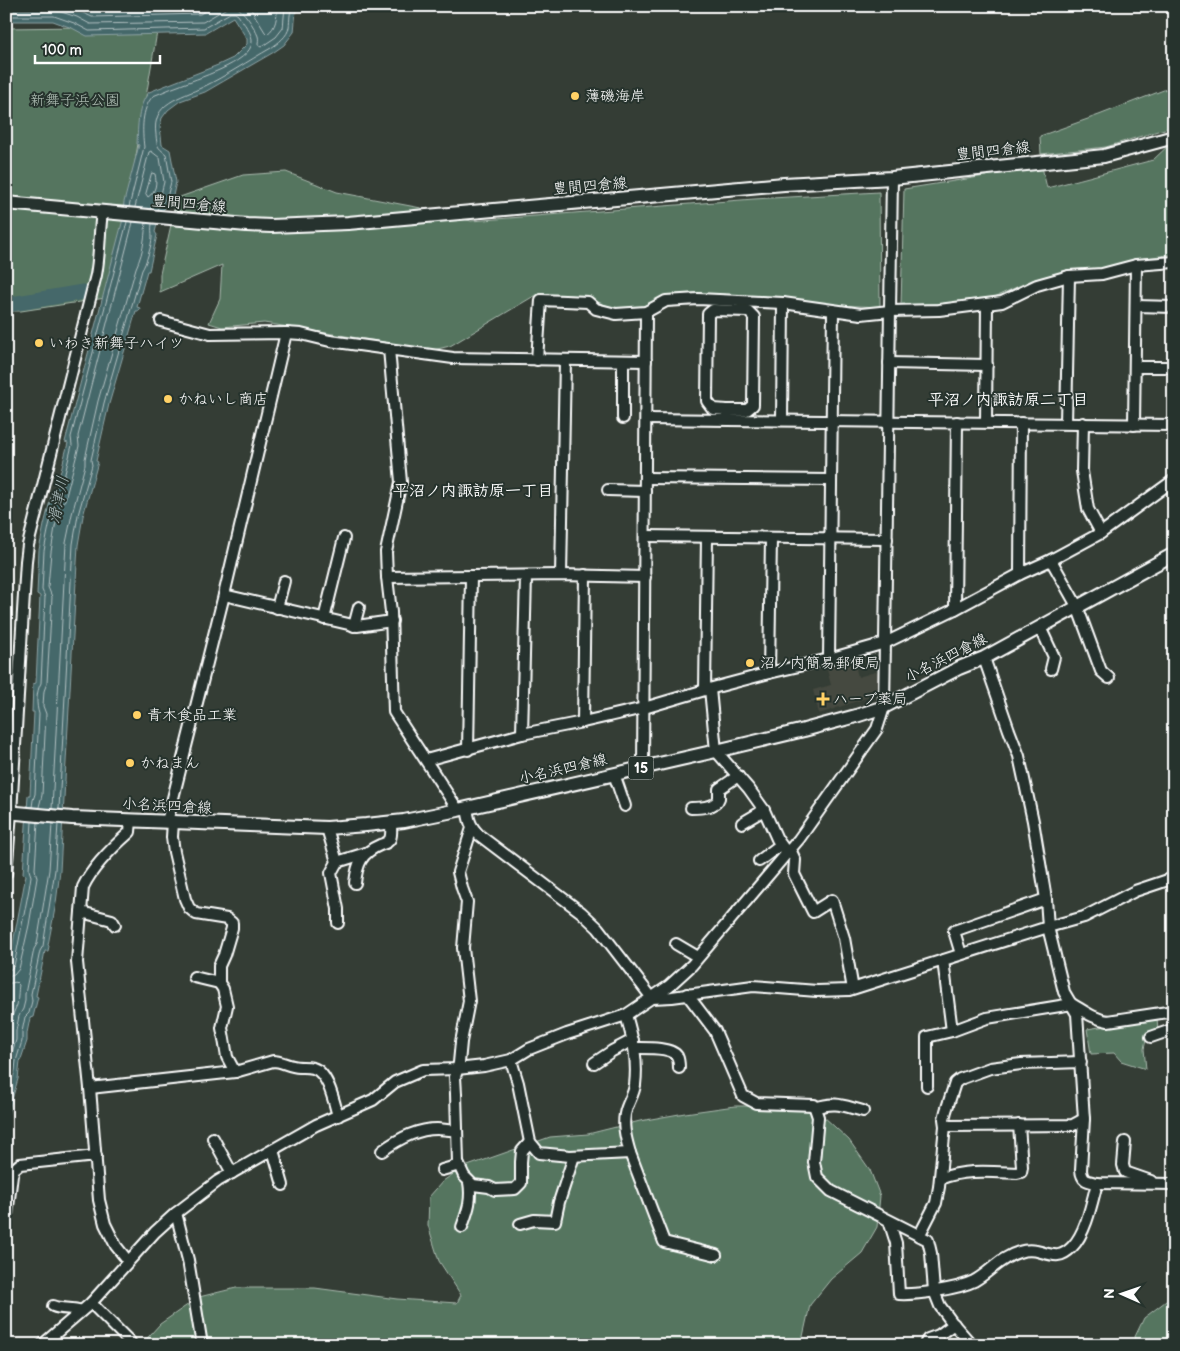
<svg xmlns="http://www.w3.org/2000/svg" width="1180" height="1351" viewBox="0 0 1180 1351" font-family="'Balsamiq Sans','Klee One',sans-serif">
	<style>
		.built { fill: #45493f }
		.green { fill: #55755f; stroke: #aabaaf }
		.water { fill: #44676a; stroke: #8fa4a6 }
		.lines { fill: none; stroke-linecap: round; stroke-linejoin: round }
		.shore { stroke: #b4c2c3; stroke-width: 1 }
		.river { stroke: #44676a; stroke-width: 15 }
		.minor-casing { stroke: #fff; stroke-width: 14 }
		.major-casing { stroke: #fff; stroke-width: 16 }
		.minor { stroke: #26332d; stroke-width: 10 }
		.major { stroke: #26332d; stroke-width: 12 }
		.poi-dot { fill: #ffd166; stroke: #26332d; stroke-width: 2 }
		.labels { text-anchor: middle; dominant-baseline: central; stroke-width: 4; stroke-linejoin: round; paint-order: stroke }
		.shield { fill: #26332d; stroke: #bec2c0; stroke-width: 1 }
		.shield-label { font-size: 14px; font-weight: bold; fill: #fff }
		.poi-label { font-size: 15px; fill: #fff; stroke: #26332d; text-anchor: start }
		.park-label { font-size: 15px; fill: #b2c1b7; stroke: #26332d }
		.street-label { font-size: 15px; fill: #fff; stroke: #26332d }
		.neighbourhood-label { font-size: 16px; font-weight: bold; fill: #fff; stroke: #26332d }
		.water-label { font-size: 16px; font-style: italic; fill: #abbbbc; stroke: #26332d }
	</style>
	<rect width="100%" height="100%" fill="#343d35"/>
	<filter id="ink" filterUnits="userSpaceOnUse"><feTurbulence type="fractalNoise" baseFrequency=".02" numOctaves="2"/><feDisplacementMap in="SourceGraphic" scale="10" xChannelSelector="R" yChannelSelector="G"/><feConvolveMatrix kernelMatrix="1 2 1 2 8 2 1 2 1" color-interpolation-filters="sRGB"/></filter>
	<g filter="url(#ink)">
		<polygon class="built" points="853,655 858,677 882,670 881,682 869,697 819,714 813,690 831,685 825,662"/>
		<g class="green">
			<polygon points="158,26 112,297 21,311 6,311 6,28"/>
			<polygon points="1174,86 1174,126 1106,147 1041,154 1040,136 1099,115"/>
			<polygon points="1172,142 1174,143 1174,254 1132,260 1102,269 1069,270 1032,280 986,301 901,306 904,189 1042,167 1047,188 1153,160"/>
			<polygon points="286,172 337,192 421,208 471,221 754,199 879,192 880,307 664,297 644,307 614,308 587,298 534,296 450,346 433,350 264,323 222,327 209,323 220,299 222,265 160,292 160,274 177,198 243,175"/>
			<polygon points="1157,1018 1158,1031 1147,1035 1144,1049 1146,1069 1121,1061 1114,1053 1091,1054 1087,1029"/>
			<polygon points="735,1106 792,1106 822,1115 849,1140 870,1170 880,1196 877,1227 862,1253 831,1279 810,1305 802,1341 803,1345 141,1345 160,1324 199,1297 236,1288 315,1288 397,1299 457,1303 461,1295 439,1261 428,1225 429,1197 443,1181 462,1168 550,1137 588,1134 640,1121 685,1113"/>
			<polygon points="1174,1295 1174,1345 1131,1345 1144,1318"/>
		</g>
		<path class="water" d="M6 6H487L464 8 296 10 294 32 284 45 274 52 205 92 180 101 168 110 162 118 160 126 162 145 170 150 176 182 172 200 160 213 155 232 157 235 149 271H147L137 307 140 308 139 311H136L109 404 96 461 98 462 83 516 78 545 60 871 56 903 48 945 49 946 48 951H45L36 996 38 997 33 1017 30 1018 27 1033V1041L20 1062 18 1079 6 1120V967L8 965 10 959 26 875 23 874 28 795H30L34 712H32L33 684 36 683 40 596 37 594 39 550 44 525 51 497H54L68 443 65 442 122 223 124 202 139 145 137 144C138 126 137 107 149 92L218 65 233 58 247 44V39L233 17 206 33 87 36 72 28 53 21H6Z"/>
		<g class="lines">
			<g class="shore">
				<polyline points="68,6 92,17 200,14 214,6"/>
				<path d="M235 6C243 9 255 28 258 36 259 39 258 42 258 45L261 47 276 37 283 28 285 6"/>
				<path d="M249 6 265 32 267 34C277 27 276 18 278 6"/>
				<polyline points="6,9 55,10 77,17 90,24 203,22 230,6"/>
				<path d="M6 16H54L74 23 89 31 204 28 230 13H235L238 15C243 23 253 33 252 42 251 63 195 79 178 86 169 89 161 93 153 96 141 109 142 131 144 147L129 207"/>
				<path d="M152 173 155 174C157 183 156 192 148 197L146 194Z"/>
				<polyline points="135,207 149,152 151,151 160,158 164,182 161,194 150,209"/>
				<path d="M157 209 167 197 171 182 166 154C157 147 157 146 156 135 151 102 181 98 203 87 226 76 248 61 271 48 278 43 288 36 289 27 290 20 289 12 293 6"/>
				<path d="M32 807 33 800 35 794 39 714C36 704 36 692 41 683L45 597 42 590 44 551 49 526 55 503 59 498 72 445 71 437 127 222"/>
				<polyline points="39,807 42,795 46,714 43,706 44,691 47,683 52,597 48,587 51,552 55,527 60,506 65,500 79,446 78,436 133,222"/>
				<path d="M52 809 66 543 72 514 85 465V459L98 401 136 268C140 259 143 250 144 240 145 234 145 229 146 223"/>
				<path d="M59 809 73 544 78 515 92 465 91 460 104 403 142 270C146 264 152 244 152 237 152 232 151 229 152 224"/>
				<polyline points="6,970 11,969 14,966 29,889 31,876 29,870 32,822"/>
				<polyline points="6,977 14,975 19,969 29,925 37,878 35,869 38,822"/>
				<path d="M6 984 16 982 19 985C18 990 18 1001 17 1005 13 1014 11 1018 9 1028 8 1034 9 1038 6 1044"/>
				<polyline points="6,1077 9,1069 10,1059 16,1040 16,1031 19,1016 23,1009 25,1001 25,994 34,949 37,944 49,870 52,824"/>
				<polyline points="6,1101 15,1070 16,1061 22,1041 22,1032 25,1017 29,1013 32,1001 31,994 40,951 43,946 55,870 58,824"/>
			</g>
			<polyline class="river" points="6,305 83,292"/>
			<defs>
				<g id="minor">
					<polyline points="1136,306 1174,307"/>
					<polyline points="161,321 210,334 286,333 301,334 330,341 453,358 646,361"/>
					<polyline points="389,349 401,482 386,552 387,577 391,612 394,712 458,810"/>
					<polyline points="537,360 541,300 588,302 596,309 616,314 646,312 666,301 698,299 783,303 861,314 890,311 939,310 1002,302 1037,285 1069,276 1102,274 1136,265 1174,262"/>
					<polyline points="889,363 987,365"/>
					<polyline points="1135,367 1174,367"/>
					<polyline points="623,418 623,361"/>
					<polyline points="646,419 1174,425"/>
					<polyline points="727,419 727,410 747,410 753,405 754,317 748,311 713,310 708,314 707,401 713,409 727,410"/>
					<polyline points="782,420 783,303"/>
					<polyline points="986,422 987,304"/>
					<polyline points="1066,423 1069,276"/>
					<polyline points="1083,423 1082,471 1088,509 1101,533"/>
					<polyline points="1134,425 1136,265"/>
					<polyline points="646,478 831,480"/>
					<polyline points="608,490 645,491"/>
					<polyline points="645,536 887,539"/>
					<polyline points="1051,560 1077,606 1101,671 1109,678"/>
					<polyline points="1020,574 1021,423"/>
					<polyline points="561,575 565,360"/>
					<polyline points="387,577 561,575 645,577"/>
					<polyline points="224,595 357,626 392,621"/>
					<polyline points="277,608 284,581"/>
					<polyline points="955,609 957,422"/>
					<polyline points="324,619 344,538"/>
					<polyline points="354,626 359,607"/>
					<polyline points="1040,627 1054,657 1051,669"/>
					<path d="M984 658 1009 730 1019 756 1033 821 1046 899 1048 927 1064 992 1077 1014 1084 1119 1081 1170C1082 1181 1087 1181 1097 1183L1174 1184"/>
					<polyline points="829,659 833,311"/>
					<polyline points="769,673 771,538"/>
					<polyline points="710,689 716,751 749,789 764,810 777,839 787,853"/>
					<polyline points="705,690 707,537"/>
					<polyline points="583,722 585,575"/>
					<polyline points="522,734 526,576"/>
					<polyline points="468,750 471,576"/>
					<polyline points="426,760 522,734 583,722 644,708 705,690 769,673 829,659 885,643 955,609 1020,574 1051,560 1101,533 1174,480"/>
					<polyline points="643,768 646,312"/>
					<polyline points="614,774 625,806"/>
					<path d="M467 808C469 821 470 826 479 835L581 912 598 928 652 998 672 997 753 986 817 991 849 990 1048 927 1084 917 1135 891 1174 878"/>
					<path d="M691 808C699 808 716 808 719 798 719 795 719 792 719 789L738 776"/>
					<polyline points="167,822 224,595 286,333"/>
					<polyline points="173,822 172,837 174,852 185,899 189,908 196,914 227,919 232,923 232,928 224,955 219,966 219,983 223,989 227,1006 222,1028 224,1039 227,1057 235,1072"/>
					<polyline points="742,823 764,810"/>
					<polyline points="327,828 337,862 331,873 338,909 338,923"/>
					<polyline points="472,828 458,872 462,888 467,902 463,948 469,1001 461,1042 459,1063 455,1077 456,1094 458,1163 464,1176 473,1185 489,1187 495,1190 515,1189 521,1183 521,1162 522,1151 530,1142"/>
					<polyline points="790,849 795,860 794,874 813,912 832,900 844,938 852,984 854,988"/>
					<polyline points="759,861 780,845"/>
					<polyline points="337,862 366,853"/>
					<path d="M6 874 11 813 26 561 28 545 96 275C100 254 99 233 102 212"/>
					<path d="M355 883C357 864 361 853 380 845 383 844 388 843 390 839 392 835 391 828 391 823"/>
					<polyline points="81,912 112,920 115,925"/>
					<polyline points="676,944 698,957"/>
					<polyline points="961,954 954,931 1046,899"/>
					<polyline points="943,960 952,1031"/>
					<polyline points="194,977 219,983"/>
					<polyline points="687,994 715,1031 743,1096 756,1103 814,1105 818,1117 814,1162 817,1177 831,1191 928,1240 931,1253 934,1291 940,1306 951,1321 972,1345"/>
					<path d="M626 1015C633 1039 638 1060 635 1085 634 1093 630 1099 627 1107 621 1122 626 1139 630 1153L664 1242 716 1255"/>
					<polyline points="1151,1037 1174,1029"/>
					<path d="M635 1048C645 1048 672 1047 677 1056 679 1060 679 1064 679 1068"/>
					<polyline points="511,1060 518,1083 530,1142 539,1153 570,1156 630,1153"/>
					<polyline points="594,1063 612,1051 633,1040"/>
					<path d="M927 1086V1037L952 1031 987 1018 1072 1004C1084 1011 1094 1019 1108 1021L1174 1011"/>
					<path d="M90 1088 235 1072 273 1061C281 1061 286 1065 293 1066 299 1068 306 1066 313 1068 328 1072 334 1102 338 1116"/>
					<path d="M815 1108C836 1101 843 1106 863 1111"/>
					<polyline points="945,1126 1073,1125 1084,1119"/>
					<polyline points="213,1138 232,1173"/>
					<polyline points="1125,1142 1123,1165 1125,1172 1151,1181"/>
					<polyline points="273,1150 283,1185"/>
					<path d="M382 1151C398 1139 417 1129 437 1129 443 1129 450 1131 456 1130"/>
					<polyline points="442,1170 456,1166 458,1163"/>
					<path d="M940 1179C964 1169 991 1172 1017 1173L1021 1172 1022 1167 1019 1125"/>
					<polyline points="176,1213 188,1260 202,1345"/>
					<path d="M889 1221 896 1243 899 1294C916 1295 958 1289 974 1281 989 1273 1001 1257 1019 1252 1025 1250 1034 1250 1041 1252 1055 1256 1061 1258 1072 1247 1086 1233 1092 1202 1097 1183"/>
					<polyline points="6,1223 12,1175 14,1169 20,1164 96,1156"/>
					<polyline points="520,1224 534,1220 555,1221 559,1202 574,1156"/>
					<path d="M462 1227C468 1210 472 1200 469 1182"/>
					<polyline points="919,1236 936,1203 939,1187 945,1126 944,1119 946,1111 955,1083 960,1079 990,1068 1021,1064 1081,1062"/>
					<path d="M128 1261 116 1246 105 1224 99 1200 90 1088 77 962 83 887C92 868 114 846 130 832L131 820"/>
					<polyline points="91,1303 130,1342 131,1345"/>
					<path d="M53 1306C62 1310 72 1307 81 1311"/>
					<polyline points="42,1345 91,1303 155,1232 176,1213 218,1181 316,1125 373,1100 395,1082 423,1070 457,1069 484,1066 511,1060 529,1049 567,1034 626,1015 669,986 692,965 799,839 877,729 884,707 892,178"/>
					<polyline points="928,1345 926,1342 928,1339 939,1335 954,1324"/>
				</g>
				<g id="major">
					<polyline points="6,203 247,225 271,226 348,223 784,184 892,178 1104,156 1174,137"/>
					<polyline points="6,812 72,818 327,828 366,825 404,821 458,810 716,751 804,730 856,716 884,707 959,668 984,658 1174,554"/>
				</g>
			</defs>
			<use href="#minor" class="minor-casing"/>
			<use href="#major" class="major-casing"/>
			<use href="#minor" class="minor"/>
			<use href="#major" class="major"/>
		</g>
	</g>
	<g class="poi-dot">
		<circle cx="575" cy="96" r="5"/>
		<circle cx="39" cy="343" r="5"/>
		<circle cx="168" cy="399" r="5"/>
		<circle cx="750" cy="663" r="5"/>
		<path d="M820.5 691.5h5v5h5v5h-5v5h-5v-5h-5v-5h5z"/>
		<circle cx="137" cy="715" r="5"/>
		<circle cx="130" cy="763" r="5"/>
	</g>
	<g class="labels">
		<rect class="shield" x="628.5" y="756.5" width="25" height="23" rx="4"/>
		<g class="shield-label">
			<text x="641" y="768">15</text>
		</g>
		<g class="poi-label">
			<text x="585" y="96">薄磯海岸</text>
			<text x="49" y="343">いわき新舞子ハイツ</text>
			<text x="178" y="399">かねいし商店</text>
			<text x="760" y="663">沼ノ内簡易郵便局</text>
			<text x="833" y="699">ハーブ薬局</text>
			<text x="147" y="715">青木食品工業</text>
			<text x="140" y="763">かねまん</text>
		</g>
		<g class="park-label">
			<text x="75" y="100">新舞子浜公園</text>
		</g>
		<g class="street-label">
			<text transform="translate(993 151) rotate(-6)">豊間四倉線</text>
			<text transform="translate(590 186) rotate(-5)">豊間四倉線</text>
			<text transform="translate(189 204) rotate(5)">豊間四倉線</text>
			<text transform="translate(946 658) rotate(-27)">小名浜四倉線</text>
			<text transform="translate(563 769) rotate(-13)">小名浜四倉線</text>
			<text transform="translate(167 806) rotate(3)">小名浜四倉線</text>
		</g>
		<g class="neighbourhood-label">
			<text x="1008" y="400">平沼ノ内諏訪原二丁目</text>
			<text x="473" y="491">平沼ノ内諏訪原一丁目</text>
		</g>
		<g class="water-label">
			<text transform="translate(59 500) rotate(-78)">滑津川</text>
		</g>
	</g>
	<rect width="1180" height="1351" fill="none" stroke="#26332d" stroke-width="25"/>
	<rect x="12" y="12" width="1155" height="1326" fill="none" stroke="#fff" stroke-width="2" filter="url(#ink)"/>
	<g transform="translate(1122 1294) rotate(272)" stroke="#26332d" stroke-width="4" paint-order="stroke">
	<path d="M0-4L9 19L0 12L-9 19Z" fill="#ffffff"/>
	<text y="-8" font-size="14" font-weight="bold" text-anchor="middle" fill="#ffffff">N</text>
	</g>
	<path d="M35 55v8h125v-8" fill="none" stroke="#ffffff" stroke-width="2.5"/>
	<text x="42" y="55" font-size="15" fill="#ffffff" stroke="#26332d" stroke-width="4" paint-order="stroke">100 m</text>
</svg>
